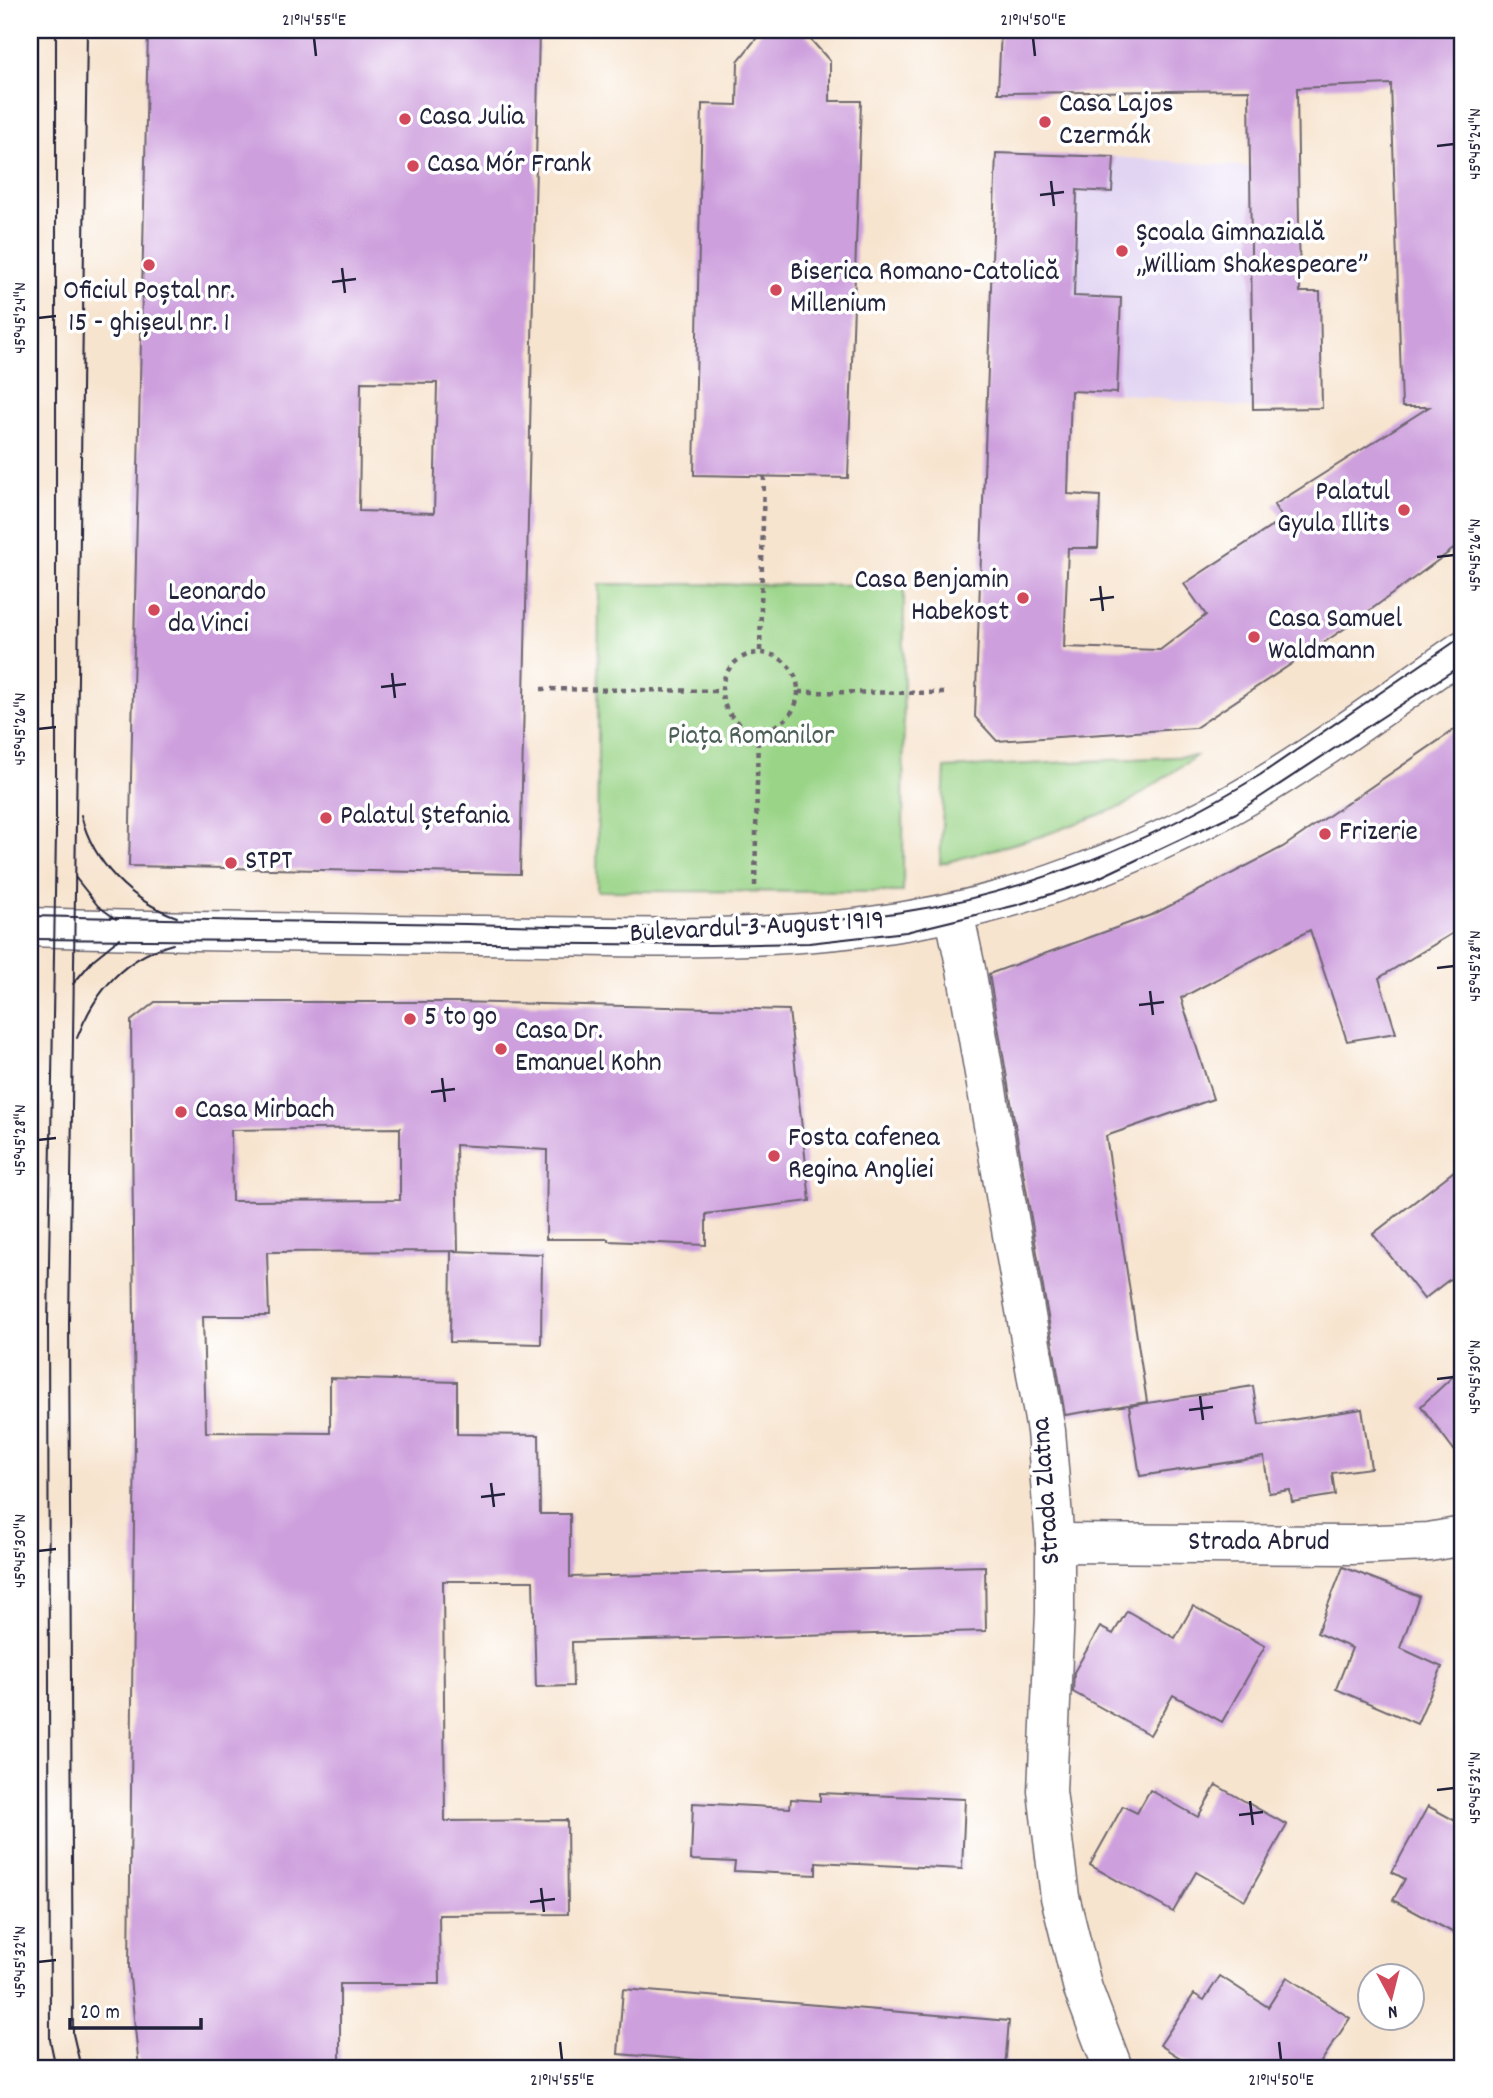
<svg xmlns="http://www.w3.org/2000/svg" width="1493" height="2098" viewBox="0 0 1493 2098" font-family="Dekko,sans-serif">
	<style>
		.built { fill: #e1d4f3 }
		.green { fill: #9ad487; stroke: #5e7b61; stroke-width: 2 }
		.building { fill: #cd9fdd; fill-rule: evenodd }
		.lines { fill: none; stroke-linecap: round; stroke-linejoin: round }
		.minor-casing { stroke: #6d666f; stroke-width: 41 }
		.path { stroke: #6d666f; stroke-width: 4.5; stroke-dasharray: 5 5; stroke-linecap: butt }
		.minor { stroke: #fff; stroke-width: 38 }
		.tram { stroke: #22223b; stroke-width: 2 }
		.ticks { fill: none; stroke: #22223b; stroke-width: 2.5 }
		.poi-dot { fill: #d1495b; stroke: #fff; stroke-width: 2.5 }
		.labels { text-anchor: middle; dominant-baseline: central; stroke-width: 7; stroke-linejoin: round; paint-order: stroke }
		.poi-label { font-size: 28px; fill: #22223b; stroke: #fff; text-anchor: start }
		.park-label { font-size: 28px; fill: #4c6056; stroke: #fff }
		.street-label { font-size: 28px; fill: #22223b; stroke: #fff }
		.neatline { fill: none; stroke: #22223b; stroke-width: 2.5 }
		.ticks-label { font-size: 18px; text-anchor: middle; fill: #22223b }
	</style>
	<rect width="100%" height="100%" fill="#fff"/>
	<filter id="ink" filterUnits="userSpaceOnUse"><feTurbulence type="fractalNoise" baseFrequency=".0143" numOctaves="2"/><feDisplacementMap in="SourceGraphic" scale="14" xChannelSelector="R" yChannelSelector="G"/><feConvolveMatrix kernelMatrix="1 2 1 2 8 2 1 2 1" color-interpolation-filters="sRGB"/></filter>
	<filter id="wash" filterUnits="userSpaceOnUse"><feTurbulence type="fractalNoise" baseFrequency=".00686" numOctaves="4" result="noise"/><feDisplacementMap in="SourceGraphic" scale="28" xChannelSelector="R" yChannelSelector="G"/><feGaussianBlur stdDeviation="1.57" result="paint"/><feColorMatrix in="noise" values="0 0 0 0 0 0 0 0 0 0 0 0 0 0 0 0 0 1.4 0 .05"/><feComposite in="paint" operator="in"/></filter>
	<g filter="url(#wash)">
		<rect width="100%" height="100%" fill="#f7e4cf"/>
		<polygon class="built" points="996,153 1114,157 1250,167 1253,409 1117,393 1119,340 989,335"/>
		<g class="green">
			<polygon points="599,584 904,585 903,892 597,891"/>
			<polygon points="1196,756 1123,806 1042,836 940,864 945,768"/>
		</g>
		<g id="blocks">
			<g class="building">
				<path d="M148 30H539L520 874 129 866ZM361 382 437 383 434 513 359 511Z"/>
				<polygon points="763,30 802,30 830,61 830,101 861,101 848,478 694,475 702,104 737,105 738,61"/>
				<polygon points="1001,30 1463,30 1463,542 1350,625 1195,728 997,741 975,717 996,153 1114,157 1112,192 1077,190 1074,296 1121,298 1117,393 1071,391 1068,494 1100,496 1098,548 1068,548 1064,647 1160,650 1206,615 1184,584 1283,519 1274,505 1429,407 1402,407 1391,84 1297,88 1300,292 1320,292 1322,408 1253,409 1249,90 998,93"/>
				<polygon points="1463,724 1463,927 1379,978 1396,1033 1347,1041 1310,930 1181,998 1213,1099 1106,1136 1147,1402 1065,1415 989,974 1154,914 1283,847"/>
				<path d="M155 1002H455L789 1010 810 1201 706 1214V1245L608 1241V1239H546L547 1150 456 1145 458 1251H452L542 1254 541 1344 450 1342 451 1251 267 1252 269 1316H203L206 1432 330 1433V1378L457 1382V1434L539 1435 540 1514H570V1577L985 1566 986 1631 572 1642 573 1686 536 1687 533 1581H443L445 1821 567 1820 568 1914 439 1915 440 1984H340V2068H139L129 1968 135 1432 131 1021ZM400 1128V1200L232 1201 231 1130Z"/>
				<polygon points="1463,1164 1463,1269 1424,1299 1373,1234"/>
				<polygon points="1463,1367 1463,1462 1421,1406"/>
				<polygon points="1253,1386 1259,1425 1362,1409 1371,1468 1332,1473 1335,1495 1292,1502 1290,1490 1269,1493 1264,1457 1140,1476 1129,1406"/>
				<polygon points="1343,1567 1419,1596 1400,1648 1442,1667 1417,1724 1336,1689 1352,1648 1317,1633"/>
				<polygon points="1193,1606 1265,1646 1222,1722 1173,1695 1150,1735 1073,1692 1074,1672 1100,1627 1113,1634 1127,1611 1175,1638"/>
				<polygon points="1216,1785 1287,1825 1245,1900 1196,1872 1173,1912 1090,1865 1123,1806 1137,1813 1150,1790 1198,1817"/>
				<polygon points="820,1793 965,1799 962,1869 816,1862 816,1875 734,1871 735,1862 691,1860 693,1803 790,1808 791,1799 820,1801"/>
				<polygon points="1428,1806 1463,1825 1463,1938 1393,1900 1405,1879 1392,1872"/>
				<polygon points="1220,1976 1268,2007 1287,1977 1350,2018 1317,2068 1196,2068 1160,2045 1194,1994 1204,2000"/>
				<polygon points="623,1989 1009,2021 1005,2068 796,2068 618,2054"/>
			</g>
		</g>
	</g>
	<g filter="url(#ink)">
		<use href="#blocks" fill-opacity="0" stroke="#6d666f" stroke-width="2"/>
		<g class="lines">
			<defs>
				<g id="minor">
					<polyline points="954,912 966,969 1046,1431 1055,1543 1055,1612 1047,1791 1060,1897 1083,1989 1113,2068"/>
					<path d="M30 927C181 932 332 933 483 935 623 937 767 944 905 921 967 911 1029 894 1087 871 1136 853 1185 830 1231 805 1312 760 1387 702 1463 650"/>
					<polyline points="1055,1543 1352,1545 1429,1542 1463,1536"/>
				</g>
			</defs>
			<use href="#minor" class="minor-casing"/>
			<g class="path">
				<polyline points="760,651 764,476"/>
				<circle cx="760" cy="691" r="38"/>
				<polyline points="541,689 720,691"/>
				<polyline points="799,692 949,693"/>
				<polyline points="755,886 758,730"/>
			</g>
			<use href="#minor" class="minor"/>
			<g class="tram">
				<path d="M81 815C93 863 131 901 177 917"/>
				<polyline points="75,877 98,906 116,919"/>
				<path d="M30 916C175 920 321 922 466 924 611 927 758 934 902 912 1028 893 1152 841 1260 775L1463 636"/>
				<polyline points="30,939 711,945 809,943 906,932 1017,905 1094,880 1236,813 1463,664"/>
				<polyline points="73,984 94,959 120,938"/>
				<path d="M77 1038C94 993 124 957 173 944"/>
				<polyline points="56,2068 50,2040 48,1324 56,832 56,30"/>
				<polyline points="81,2068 73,2034 69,1324 87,30"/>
			</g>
		</g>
	</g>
	<path class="ticks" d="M314 38 316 56M1033 38 1035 56M1437 146 1454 144M1051 181 1054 206M1040 195 1064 192M342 268 345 293M332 282 356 279M38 318 56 316M1437 557 1454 555M1100 586 1103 611M1090 600 1114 597M392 673 395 698M381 687 406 684M38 729 56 727M1437 968 1454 966M1150 991 1153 1015M1139 1005 1164 1002M442 1078 445 1102M431 1092 455 1089M38 1140 56 1138M1437 1379 1454 1377M1200 1396 1203 1420M1189 1410 1213 1407M491 1483 494 1507M481 1497 505 1494M38 1551 56 1549M1437 1790 1454 1788M1250 1801 1253 1825M1239 1815 1263 1812M541 1888 544 1912M530 1902 555 1899M38 1962 56 1960M560 2042 562 2060M1279 2042 1281 2060"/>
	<g class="poi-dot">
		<circle cx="405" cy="119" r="7"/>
		<circle cx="1045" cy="122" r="7"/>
		<circle cx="413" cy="166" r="7"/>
		<circle cx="1122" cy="251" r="7"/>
		<circle cx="149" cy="265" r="7"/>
		<circle cx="776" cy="290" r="7"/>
		<circle cx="1404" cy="510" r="7"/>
		<circle cx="1023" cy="598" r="7"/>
		<circle cx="154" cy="610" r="7"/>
		<circle cx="1254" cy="637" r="7"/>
		<circle cx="326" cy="818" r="7"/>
		<circle cx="1325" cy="834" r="7"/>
		<circle cx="231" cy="863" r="7"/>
		<circle cx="410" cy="1019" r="7"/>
		<circle cx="501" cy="1049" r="7"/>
		<circle cx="181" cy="1112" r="7"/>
		<circle cx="774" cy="1156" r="7"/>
	</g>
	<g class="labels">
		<g class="poi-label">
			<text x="1059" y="106">Casa Lajos<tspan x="1059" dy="32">Czermák</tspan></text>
			<text x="419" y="119">Casa Julia</text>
			<text x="427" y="166">Casa Mór Frank</text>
			<text x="1136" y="235">Școala Gimnazială<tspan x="1136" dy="32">„William Shakespeare”</tspan></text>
			<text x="790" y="274">Biserica Romano-Catolică<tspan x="790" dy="32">Millenium</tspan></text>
			<text x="149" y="293" text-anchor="middle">Oficiul Poștal nr.<tspan x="149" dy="32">15 - ghișeul nr. 1</tspan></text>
			<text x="1390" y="494" text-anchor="end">Palatul<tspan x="1390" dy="32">Gyula Illits</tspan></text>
			<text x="1009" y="582" text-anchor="end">Casa Benjamin<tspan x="1009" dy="32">Habekost</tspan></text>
			<text x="168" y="594">Leonardo<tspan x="168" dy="32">da Vinci</tspan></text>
			<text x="1268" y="621">Casa Samuel<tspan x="1268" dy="32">Waldmann</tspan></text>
			<text x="340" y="818">Palatul Ștefania</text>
			<text x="1339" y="834">Frizerie</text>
			<text x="245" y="863">STPT</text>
			<text x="424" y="1019">5 to go</text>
			<text x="515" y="1033">Casa Dr.<tspan x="515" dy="32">Emanuel Kohn</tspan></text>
			<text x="195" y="1112">Casa Mirbach</text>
			<text x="788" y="1140">Fosta cafenea<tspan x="788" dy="32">Regina Angliei</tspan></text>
		</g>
		<g class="park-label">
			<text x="751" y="738">Piața Romanilor</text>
		</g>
		<g class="street-label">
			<text transform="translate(757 929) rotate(-3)">Bulevardul 3 August 1919</text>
			<text transform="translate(1048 1491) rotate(-94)">Strada Zlatna</text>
			<text x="1259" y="1544">Strada Abrud</text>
		</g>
	</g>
	<rect width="1493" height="2098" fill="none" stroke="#fff" stroke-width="77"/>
	<g transform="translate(1391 1997) rotate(173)"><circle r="33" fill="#ffffff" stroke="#a7a7b1" stroke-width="2"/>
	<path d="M0-5L12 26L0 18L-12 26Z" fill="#d1495b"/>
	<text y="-10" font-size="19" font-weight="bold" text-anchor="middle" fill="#22223b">N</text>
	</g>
	<path d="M70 2018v10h131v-10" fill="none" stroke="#22223b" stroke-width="3.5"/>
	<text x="80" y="2018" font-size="21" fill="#22223b" stroke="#ffffff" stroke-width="5" paint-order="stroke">20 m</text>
	<rect x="38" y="38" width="1416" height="2022" class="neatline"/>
	<g class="ticks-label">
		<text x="314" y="25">21°14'55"E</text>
		<text x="1033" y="25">21°14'50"E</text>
		<text transform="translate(1474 144) rotate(-90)" y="6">45°45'24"N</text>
		<text transform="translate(19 318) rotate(-90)" y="6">45°45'24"N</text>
		<text transform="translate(1474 555) rotate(-90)" y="6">45°45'26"N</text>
		<text transform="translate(19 729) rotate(-90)" y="6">45°45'26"N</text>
		<text transform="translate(1474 966) rotate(-90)" y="6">45°45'28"N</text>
		<text transform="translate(19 1140) rotate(-90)" y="6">45°45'28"N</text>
		<text transform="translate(1474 1377) rotate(-90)" y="6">45°45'30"N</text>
		<text transform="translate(19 1551) rotate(-90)" y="6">45°45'30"N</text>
		<text transform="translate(1474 1788) rotate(-90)" y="6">45°45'32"N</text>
		<text transform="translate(19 1962) rotate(-90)" y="6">45°45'32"N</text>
		<text x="562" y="2085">21°14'55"E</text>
		<text x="1281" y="2085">21°14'50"E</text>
	</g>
</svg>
